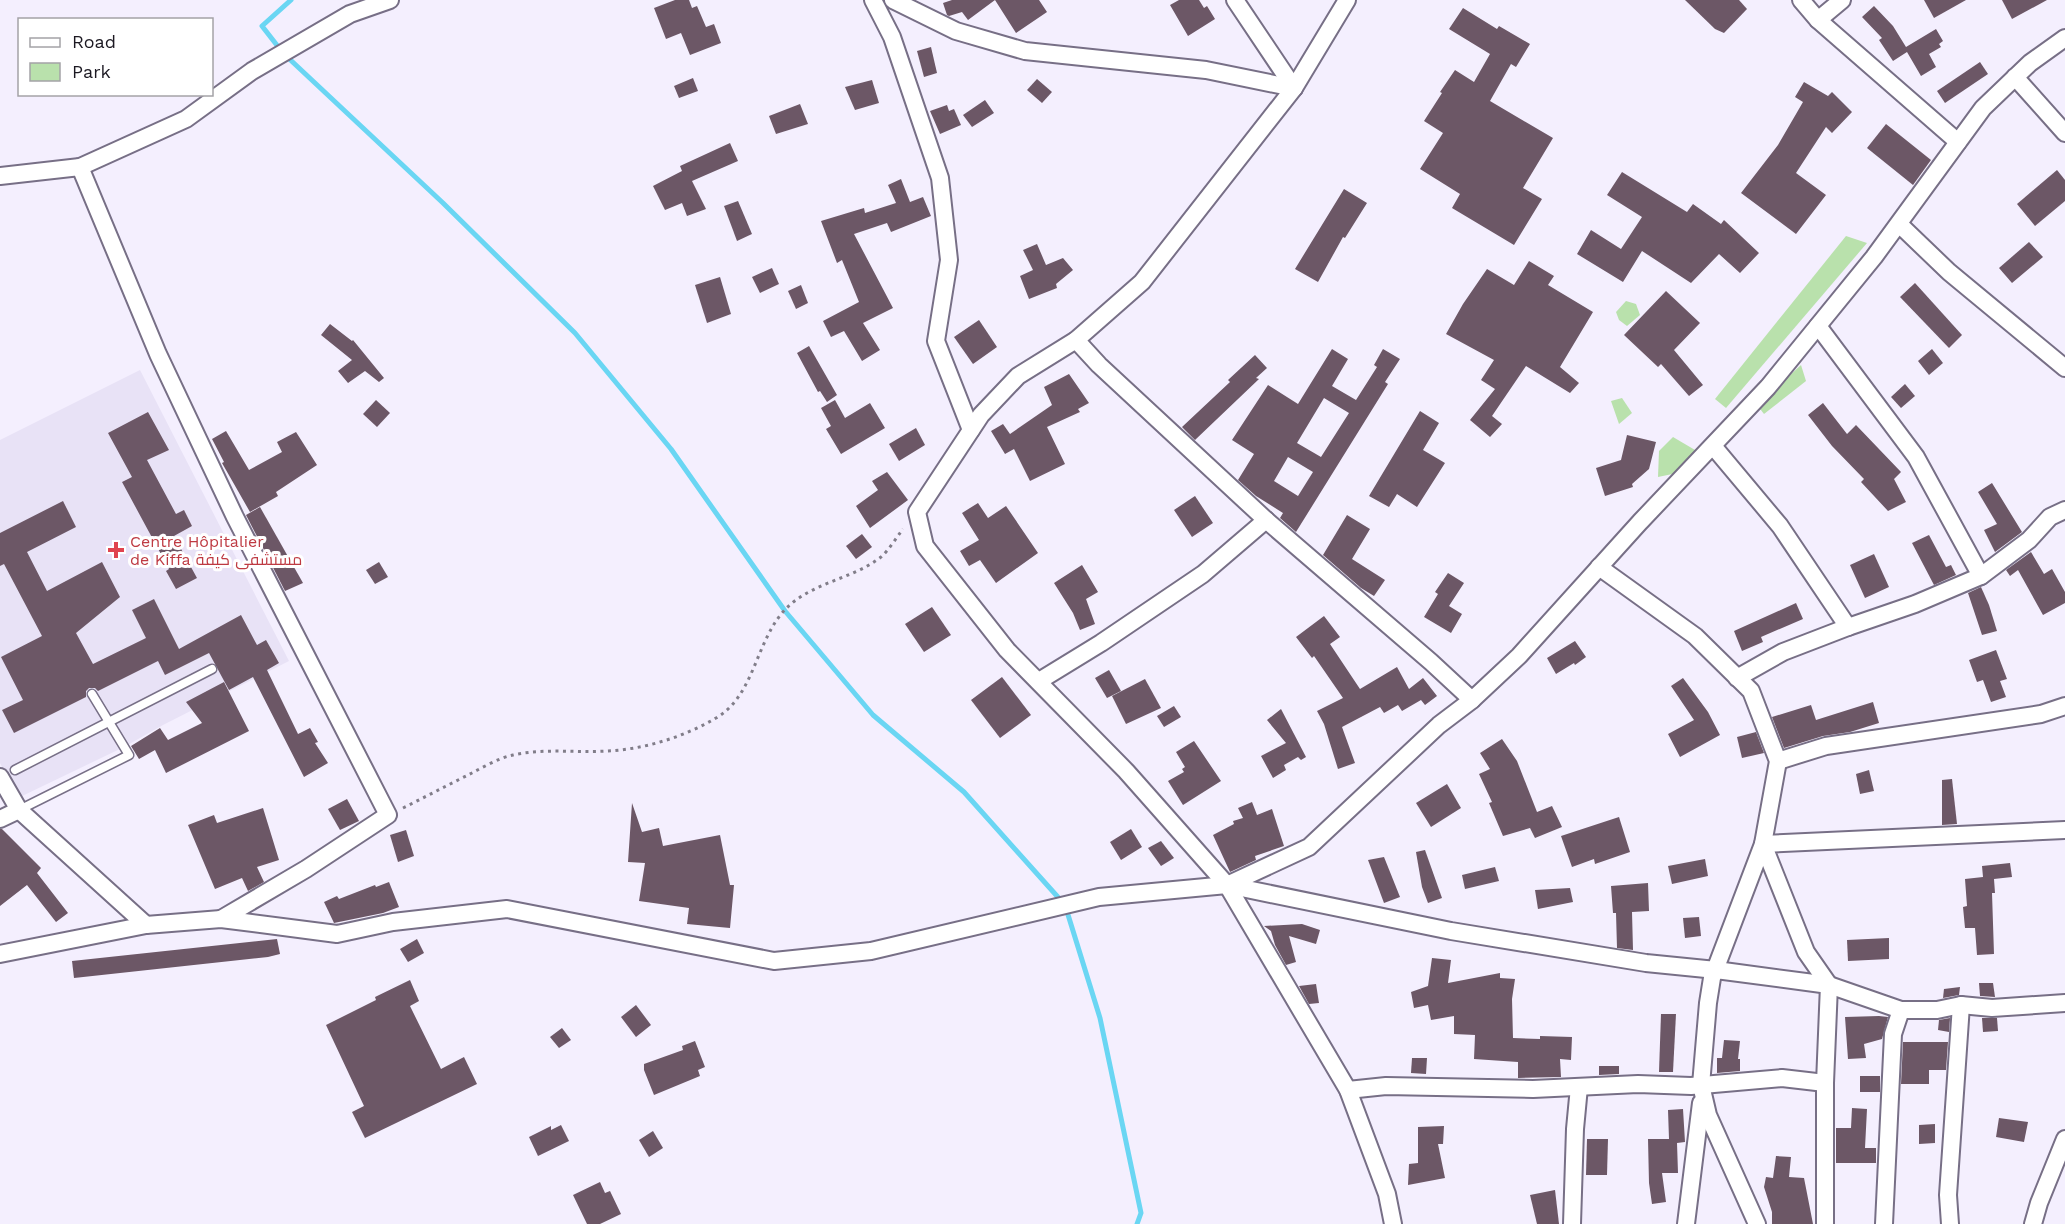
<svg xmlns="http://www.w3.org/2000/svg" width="2065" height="1224" viewBox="0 0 2065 1224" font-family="'Work Sans',Cairo,sans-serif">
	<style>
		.built { fill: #e8e2f6 }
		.green { fill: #b9e1ac }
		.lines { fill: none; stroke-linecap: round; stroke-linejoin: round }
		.stream { stroke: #6ad6f3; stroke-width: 5 }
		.building { fill: #6c5766; fill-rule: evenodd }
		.lane-casing { stroke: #776f86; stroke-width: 11 }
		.street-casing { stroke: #776f86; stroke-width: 20 }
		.path { stroke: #817d89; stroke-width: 3; stroke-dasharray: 3 4.5; stroke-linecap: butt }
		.lane { stroke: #fff; stroke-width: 8 }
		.street { stroke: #fff; stroke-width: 16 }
		.health-dot { fill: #e0444e; stroke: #fff; stroke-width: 2 }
		.labels { text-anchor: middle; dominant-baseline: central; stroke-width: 6; stroke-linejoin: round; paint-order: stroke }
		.health-label { font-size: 16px; fill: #be3a42; stroke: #fff; text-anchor: start }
	</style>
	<rect width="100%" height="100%" fill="#f4effe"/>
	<polygon class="built" points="140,370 289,661 163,725 124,747 18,798 0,763 0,440"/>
	<g class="green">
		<polygon points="1846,236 1867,243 1726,408 1715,399"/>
		<polygon points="1626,301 1636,304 1640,315 1627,326 1619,320 1616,312"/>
		<polygon points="1801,365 1806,381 1764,414 1757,405"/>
		<polygon points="1622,398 1632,413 1619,424 1611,401"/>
		<polygon points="1673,437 1695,450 1682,472 1658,477 1659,451"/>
	</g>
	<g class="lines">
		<polyline class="stream" points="291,0 262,26 283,53 443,203 575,333 671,449 785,611 873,715 964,792 1065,905 1100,1018 1141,1213 1137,1224"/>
	</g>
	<g class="building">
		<polygon points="675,0 689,0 692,8 697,6 706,27 714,24 721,43 690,55 681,33 666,39 654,8"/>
		<polygon points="952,0 1039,0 1047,12 1016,33 995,0 968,20 962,12 949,16 947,15 943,3"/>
		<polygon points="1179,0 1199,0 1204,8 1207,6 1215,19 1188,36 1170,5"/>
		<polygon points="1685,0 1739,0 1747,9 1724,33 1715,29"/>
		<polygon points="1924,0 1966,0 1934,18"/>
		<polygon points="2002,0 2047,0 2012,19"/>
		<polygon points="1874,6 1893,26 1906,47 1936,29 1943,41 1939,44 1941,47 1929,54 1936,67 1921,76 1907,52 1893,61 1879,40 1882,38 1862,17"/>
		<polygon points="1463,8 1497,29 1499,26 1530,44 1516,67 1511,64 1490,101 1553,138 1523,188 1542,199 1514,245 1452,208 1460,194 1420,169 1443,133 1424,121 1442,93 1440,92 1455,70 1474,82 1490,54 1449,29"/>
		<polygon points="931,47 937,73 924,77 917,51"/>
		<polygon points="1980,62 1988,74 1945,103 1937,91"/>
		<polygon points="693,78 698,91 679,98 674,86"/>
		<polygon points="1037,79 1052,92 1042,103 1027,90"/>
		<polygon points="872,80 879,103 855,110 845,87"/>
		<polygon points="1804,82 1828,96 1832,92 1852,112 1832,133 1826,127 1796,173 1826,195 1796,234 1741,193 1778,145 1803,102 1795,97"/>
		<polygon points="985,100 994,113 972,127 963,115"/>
		<polygon points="800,104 808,124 776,134 769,116"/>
		<polygon points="947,105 949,111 954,109 961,125 940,134 930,111"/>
		<polygon points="1886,124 1931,160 1913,185 1867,148"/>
		<polygon points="730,143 738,161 692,181 706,209 687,216 682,203 665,210 653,186 682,171 680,166"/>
		<polygon points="2057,170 2065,180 2065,201 2035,226 2017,204"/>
		<polygon points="1622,172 1687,212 1693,204 1721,224 1724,220 1759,253 1740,273 1719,254 1691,283 1642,251 1623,282 1577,254 1591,230 1621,249 1642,217 1607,195"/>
		<polygon points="901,179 910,202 923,197 931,216 891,232 887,223 854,234 893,308 863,323 880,350 862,361 844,331 831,337 823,321 859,302 842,260 837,263 821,221 864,208 865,213 896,203 888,185"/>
		<polygon points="1344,189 1367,203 1345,238 1343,237 1318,282 1295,269"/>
		<polygon points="738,201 752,234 737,241 724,206"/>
		<polygon points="2029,242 2043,257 2012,283 1999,268"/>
		<polygon points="1037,244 1046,265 1063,258 1073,270 1056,284 1057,288 1029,299 1020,276 1033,270 1023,250"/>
		<polygon points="1529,261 1554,276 1548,285 1593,312 1560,367 1579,383 1570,393 1526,366 1492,416 1502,424 1490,437 1470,420 1495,389 1481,380 1494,360 1446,334 1463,304 1487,269 1514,285"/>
		<polygon points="772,268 779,284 760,293 752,277"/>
		<polygon points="720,277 731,314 707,323 695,285"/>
		<polygon points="1915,283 1962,335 1949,348 1900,297"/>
		<polygon points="801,285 808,303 796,309 788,291"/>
		<polygon points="1666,291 1700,323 1674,350 1703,385 1689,396 1661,364 1658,367 1624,335"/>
		<polygon points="979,320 997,347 973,364 954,337"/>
		<polygon points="330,324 352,341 353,340 384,378 379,382 365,371 348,383 338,371 352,360 321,335"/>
		<polygon points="809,346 837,395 827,402 820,391 818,392 797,353"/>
		<path d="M1332 349 1348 359 1332 386 1356 400 1377 367 1374 365 1383 349 1400 359 1385 382 1388 384 1296 532 1280 518 1283 513 1256 496 1238 480 1254 454 1232 440 1268 385 1298 404ZM1324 398 1349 413 1321 457 1297 443ZM1288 457 1313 472 1298 496 1274 481Z"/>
		<polygon points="1932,349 1943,363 1929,375 1918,361"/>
		<polygon points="1255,355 1267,368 1256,378 1259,379 1195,440 1182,427 1230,382 1228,380"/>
		<polygon points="1069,374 1089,403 1078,409 1080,412 1047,427 1065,464 1030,481 1014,449 1005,454 991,431 1003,424 1010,434 1052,405 1044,387"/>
		<polygon points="1905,384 1915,396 1901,408 1891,397"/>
		<polygon points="376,400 390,413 377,427 363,414"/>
		<polygon points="835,400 845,418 870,403 885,428 841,454 826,429 831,426 821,408"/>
		<polygon points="1823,403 1847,434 1856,425 1901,472 1894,479 1906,502 1888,511 1861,482 1864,479 1832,446 1808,415"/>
		<polygon points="1420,411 1439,423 1423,450 1445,463 1417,507 1397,494 1389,507 1369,496"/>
		<polygon points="148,412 169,450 147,460 176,514 184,510 192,526 174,536 197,578 176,589 166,571 169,569 122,482 132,477 108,433"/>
		<polygon points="916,428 925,445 899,461 889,444"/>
		<polygon points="226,431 249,470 282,452 277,442 296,432 317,465 276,492 278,496 250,512 222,463 224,462 212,439"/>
		<polygon points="1627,435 1656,442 1649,469 1632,484 1633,487 1605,496 1596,468 1621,460"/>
		<polygon points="887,472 908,500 870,528 856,506 878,490 872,481"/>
		<polygon points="1992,483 2022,532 1995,552 1984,530 1997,524 1978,492"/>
		<polygon points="1195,496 1213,523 1192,537 1174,510"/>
		<polygon points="63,501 76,527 27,552 47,591 102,562 120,597 76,633 93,664 146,638 132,610 154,599 179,649 241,615 257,645 266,640 279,663 267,670 298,734 310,728 318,742 315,743 328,763 304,777 253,677 229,690 209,653 165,675 158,661 98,691 95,688 89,688 86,691 86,697 14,733 2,710 23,700 1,657 42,636 4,564 0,566 0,533"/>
		<polygon points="978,503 988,518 1006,506 1038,553 996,583 980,560 969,566 960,551 979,540 962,513"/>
		<polygon points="260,507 303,583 285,591 246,515"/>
		<polygon points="1347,515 1370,529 1352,559 1385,580 1374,596 1361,588 1323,555"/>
		<polygon points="862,534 872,547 856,559 846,546"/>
		<polygon points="1929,535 1946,567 1951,565 1956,575 1934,585 1912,543"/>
		<polygon points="2031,552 2044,574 2052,569 2065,592 2065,603 2043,615 2018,570 2010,576 2006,570"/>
		<polygon points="1874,554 1889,587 1865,598 1850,565"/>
		<polygon points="379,562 388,577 375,584 366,570"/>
		<polygon points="1082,565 1098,592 1086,599 1095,624 1080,630 1073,613 1054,583"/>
		<polygon points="1448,573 1464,583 1449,606 1462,614 1451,633 1424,617 1438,594 1435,592"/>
		<polygon points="1981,587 1989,605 1997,631 1982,635 1968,593"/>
		<polygon points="1796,603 1803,619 1761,637 1763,642 1742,651 1734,631"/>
		<polygon points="932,607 951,635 924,652 905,624"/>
		<polygon points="1324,616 1340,637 1330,644 1360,689 1397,667 1409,689 1423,678 1437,696 1425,705 1421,700 1402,711 1398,705 1384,713 1380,707 1342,727 1355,763 1338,769 1324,724 1317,711 1343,698 1314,656 1312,658 1296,637"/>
		<polygon points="1575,641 1586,657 1575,665 1574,663 1556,674 1547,658"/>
		<polygon points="1996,650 2007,679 2000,681 2006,697 1991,702 1983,680 1977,682 1969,660"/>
		<polygon points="1109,670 1121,691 1107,698 1095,678"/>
		<polygon points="1002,677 1031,715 1000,738 971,700"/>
		<polygon points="1683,678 1708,712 1720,735 1680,757 1668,734 1694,720 1671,686"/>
		<polygon points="1145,679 1161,708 1126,724 1112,696"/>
		<polygon points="224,682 249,731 166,773 155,750 139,759 131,746 160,728 168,740 202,723 186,702"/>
		<polygon points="1873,702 1879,723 1850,732 1823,736 1784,748 1772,717 1811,705 1816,720"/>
		<polygon points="1174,706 1181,717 1164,727 1157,716"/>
		<polygon points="1281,709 1306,757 1301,760 1298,757 1284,765 1286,770 1273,778 1261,756 1286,743 1267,720"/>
		<polygon points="1756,732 1764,753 1742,758 1737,737"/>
		<polygon points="1502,739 1517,761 1537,812 1552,806 1562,827 1535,838 1530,828 1503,836 1489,803 1492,802 1479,774 1490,769 1480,753"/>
		<polygon points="1194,741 1221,781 1183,805 1168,781 1184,772 1182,769 1185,767 1176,752"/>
		<polygon points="1869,770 1874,791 1860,794 1856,774"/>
		<polygon points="1952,779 1957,824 1942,825 1942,780"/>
		<polygon points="1447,784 1461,808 1431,827 1416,803"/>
		<polygon points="347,799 359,821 340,830 328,809"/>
		<polygon points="1252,802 1257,815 1272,809 1284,846 1255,856 1256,860 1230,872 1213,835 1234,824 1233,821 1243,818 1238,808"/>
		<polygon points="632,803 642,832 659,828 663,846 720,835 730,885 734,885 730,928 687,924 689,908 639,901 645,863 628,862"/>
		<polygon points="263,808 279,860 257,867 264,882 248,891 242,878 215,889 188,825 214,815 217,823"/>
		<polygon points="1619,817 1630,852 1595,864 1594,859 1572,867 1561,836"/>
		<polygon points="0,829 2,829 41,868 37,873 68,913 56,922 27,885 0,906"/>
		<polygon points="1131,829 1142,847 1121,860 1110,842"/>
		<polygon points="406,830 414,856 398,862 390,835"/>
		<polygon points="1161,841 1174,858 1161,866 1148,848"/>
		<polygon points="1425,850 1442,898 1428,903 1422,887 1416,852"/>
		<polygon points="1384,857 1400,897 1384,903 1368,860"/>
		<polygon points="1705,859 1708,876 1672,884 1668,866"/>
		<polygon points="2010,863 2012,877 1994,879 1995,893 1992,893 1994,954 1977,955 1975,928 1965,928 1963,907 1967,906 1965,879 1983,877 1982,866"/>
		<polygon points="1495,867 1499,881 1465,889 1462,875"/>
		<polygon points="389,882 399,907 383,913 334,923 324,902 337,896 339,899 375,885 376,887"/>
		<polygon points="1648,883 1649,911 1632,912 1633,950 1617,948 1616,913 1613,913 1611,886"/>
		<polygon points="1570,888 1573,902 1538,909 1535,890"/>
		<polygon points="1699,917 1701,936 1685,938 1683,918"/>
		<polygon points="1302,924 1320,930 1316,944 1289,936 1296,962 1286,965 1275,945 1271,931 1264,926"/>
		<polygon points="1889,938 1889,959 1848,961 1847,940"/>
		<polygon points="277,939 280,954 268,957 74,978 72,961"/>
		<polygon points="417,939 424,953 408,962 400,949"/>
		<polygon points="1432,958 1451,960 1448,983 1500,973 1500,978 1515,979 1512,999 1513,1038 1540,1039 1540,1036 1572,1037 1571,1060 1560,1059 1561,1077 1518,1078 1518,1062 1474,1059 1475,1035 1454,1034 1454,1016 1431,1020 1428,1005 1414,1008 1411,992 1428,986"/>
		<polygon points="410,980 419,1001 410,1006 441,1069 464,1057 477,1084 365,1138 352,1112 364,1106 326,1025 376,1000 375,997"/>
		<polygon points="1979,983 1993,983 1995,997 1980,996"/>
		<polygon points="1316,984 1319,1003 1309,1004 1299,986"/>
		<polygon points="1960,987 1959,995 1943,998 1944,989"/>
		<polygon points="636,1005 651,1025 636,1037 621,1017"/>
		<polygon points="1661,1014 1676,1014 1673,1072 1659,1072"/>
		<polygon points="1879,1016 1888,1017 1882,1039 1864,1044 1866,1058 1848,1059 1845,1017"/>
		<polygon points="1950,1018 1949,1032 1938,1030 1939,1020"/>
		<polygon points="1982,1018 1997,1018 1998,1031 1983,1032"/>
		<polygon points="562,1028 571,1040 559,1048 550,1037"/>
		<polygon points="1724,1040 1740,1041 1738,1059 1740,1059 1740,1071 1717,1073 1717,1058 1722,1058"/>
		<polygon points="695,1041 705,1067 698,1070 700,1076 654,1095 644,1070 644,1064 683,1050 682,1046"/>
		<polygon points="1903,1042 1948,1042 1946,1070 1929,1070 1929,1084 1901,1084"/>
		<polygon points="1412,1058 1427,1058 1426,1074 1411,1073"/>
		<polygon points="1599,1066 1619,1066 1619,1074 1599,1075"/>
		<rect x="1860" y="1076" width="20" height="16"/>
		<polygon points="1852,1108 1867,1109 1865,1148 1876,1148 1876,1163 1836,1163 1836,1128 1851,1128"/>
		<polygon points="1683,1109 1685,1142 1677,1143 1678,1173 1662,1173 1666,1202 1652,1204 1649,1183 1648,1139 1669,1139 1668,1110"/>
		<polygon points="1999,1118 2028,1122 2024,1142 1996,1137"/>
		<polygon points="1935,1124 1935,1143 1919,1144 1919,1125"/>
		<polygon points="561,1125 569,1141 538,1156 529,1137 551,1126 551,1130"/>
		<polygon points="1444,1126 1443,1144 1438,1144 1445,1178 1408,1185 1409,1164 1418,1163 1418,1127"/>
		<polygon points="653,1131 663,1148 649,1157 639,1140"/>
		<polygon points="1587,1139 1608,1139 1607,1175 1586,1175"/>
		<polygon points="1776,1156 1791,1157 1789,1177 1804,1178 1813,1224 1772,1224 1772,1212 1764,1187 1766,1177 1773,1178"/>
		<polygon points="600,1182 605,1193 610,1191 621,1214 600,1224 587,1224 573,1195"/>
		<polygon points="1555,1190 1559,1224 1537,1224 1530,1195"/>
	</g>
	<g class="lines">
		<defs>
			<g id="lane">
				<polyline points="15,770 212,669"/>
				<polyline points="19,810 129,755 92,694"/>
			</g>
			<g id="street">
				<polyline points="873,0 892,37 940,178 949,260 936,341 971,430"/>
				<polyline points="893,0 956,31 1025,51 1206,70 1294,88"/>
				<polyline points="1235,0 1294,88"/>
				<polyline points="1347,0 1294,88 1142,282 1076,340 1018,376 981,415 917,512 925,546 1007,650 1126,771 1227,885 1348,1090 1387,1194 1393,1224"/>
				<polyline points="1801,0 1818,20 1958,142"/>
				<polyline points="1818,20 1842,0"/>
				<polyline points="2015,77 2065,133"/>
				<polyline points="80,167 158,354 235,517 388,815 306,869 221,919"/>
				<polyline points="0,176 80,167 186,119 252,71 350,14 390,0"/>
				<polyline points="1899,224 1949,272 2065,368"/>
				<polyline points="1818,326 1916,457 1981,576"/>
				<polyline points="1076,340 1099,365 1266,520 1431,662 1472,700"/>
				<polyline points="1713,446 1780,526 1848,627"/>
				<polyline points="1599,567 1695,636 1751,691 1778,761 1763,844 1712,978 1708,1003 1701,1085 1708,1115 1757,1224"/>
				<polyline points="1737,678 1783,652 1848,627 1915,604 1981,576 2029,540 2050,517 2065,510"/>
				<polyline points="1039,681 1101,643 1203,574 1266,520"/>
				<polyline points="1778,761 1826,746 2041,714 2065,706"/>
				<polyline points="0,777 19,810 146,925"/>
				<polyline points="0,819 19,810"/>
				<polyline points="1227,885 1309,847 1439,725 1472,700 1519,656 1640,522 1768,387 1874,257 1983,108 2030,63 2065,38"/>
				<polyline points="0,954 146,925 221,919 337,934 393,922 507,909 774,961 871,951 1099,897 1227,885 1451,931 1646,963 1716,970 1829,985 1901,1010 1937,1010 1961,1005 1992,1008 2065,1003"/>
				<polyline points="1348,1090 1386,1086 1533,1089 1638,1084 1691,1086 1782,1078 1825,1083"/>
				<polyline points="1572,1224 1575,1129 1579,1087"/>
				<polyline points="1686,1224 1701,1103"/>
				<polyline points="1825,1224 1825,1083 1829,985 1806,952 1763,844 2065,830"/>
				<polyline points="1884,1224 1893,1034 1901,1010"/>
				<polyline points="1950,1224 1948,1195 1961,1005"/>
				<polyline points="2033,1224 2039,1203 2065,1139"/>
			</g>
		</defs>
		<use href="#lane" class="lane-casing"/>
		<use href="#street" class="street-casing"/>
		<path class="path" d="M403 808C425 797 446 786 468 775 482 768 498 758 513 755 545 748 576 753 608 751 645 749 684 737 716 718 759 693 755 629 796 600 822 581 855 577 881 557 889 550 896 538 903 529"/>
		<use href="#lane" class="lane"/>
		<use href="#street" class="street"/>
	</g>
	<path class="health-dot" d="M113 541h6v6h6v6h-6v6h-6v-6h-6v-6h6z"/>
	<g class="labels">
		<g class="health-label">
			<text x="130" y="541">Centre Hôpitalier<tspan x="130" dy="18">de Kiffa مستشفى كيفة</tspan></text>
		</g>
	</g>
	<rect x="18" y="18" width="195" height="78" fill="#ffffff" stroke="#a4a3a7" stroke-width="1.5"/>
	<rect x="30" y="38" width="30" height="9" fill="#ffffff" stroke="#a4a3a7" stroke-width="1.5"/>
	<text x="72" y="48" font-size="18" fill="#1c1922">Road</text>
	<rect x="30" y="63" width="30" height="18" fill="#b9e1ac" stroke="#a4a3a7" stroke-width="1.5"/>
	<text x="72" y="78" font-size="18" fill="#1c1922">Park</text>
</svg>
